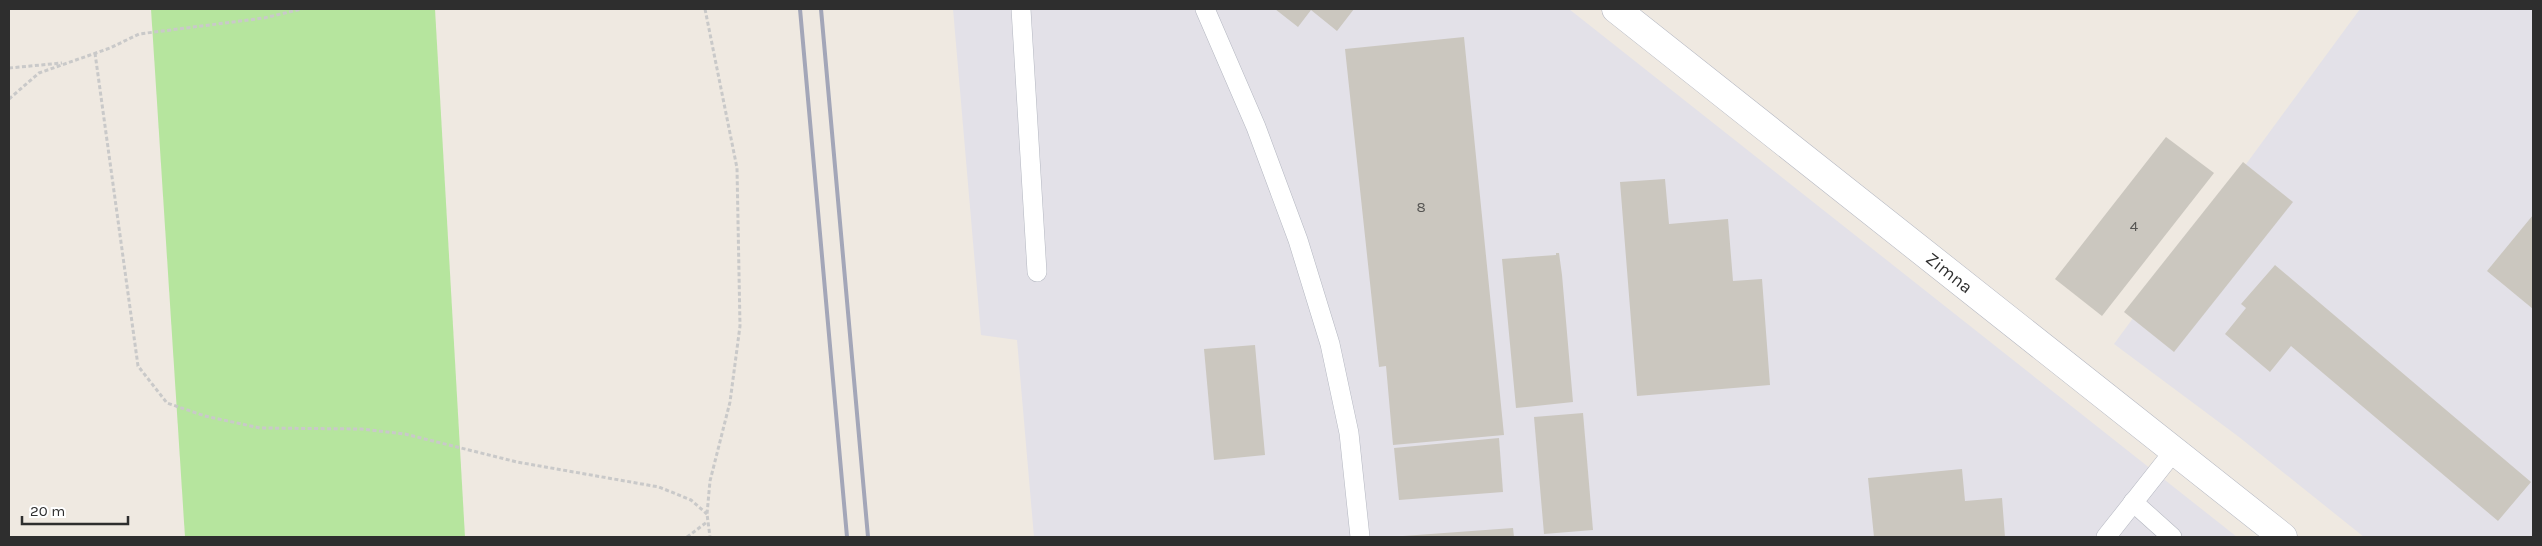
<svg xmlns="http://www.w3.org/2000/svg" width="2542" height="546" viewBox="0 0 2542 546" font-family="Karla,sans-serif">
	<style>
		.industrial { fill: #e3e1e8 }
		.green { fill: #b6e59e }
		.building { fill: #cbc7bf }
		.lines { fill: none; stroke-linecap: round; stroke-linejoin: round }
		.service-casing { stroke: #b4b7c1; stroke-width: 20 }
		.minor-casing { stroke: #b4b7c1; stroke-width: 29 }
		.path { stroke: #c9c9c9; stroke-width: 3; stroke-dasharray: 4 2.5; stroke-linecap: butt }
		.service { stroke: #fff; stroke-width: 19 }
		.minor { stroke: #fff; stroke-width: 28 }
		.rail { stroke: #a3a6b8; stroke-width: 4 }
		.labels { text-anchor: middle; dominant-baseline: central; stroke-width: 4; stroke-linejoin: round; paint-order: stroke }
		.number-label { font-size: 15px; fill: #555452 }
		.street-label { font-size: 18px; fill: #2e2e2e; stroke: #fff }
	</style>
	<rect width="100%" height="100%" fill="#efe9e1"/>
	<g class="industrial">
		<polygon points="953,9 1569,9 2237,537 1034,537 1017,340 981,335"/>
		<polygon points="2360,9 2533,9 2533,537 2364,537 2239,437 2114,344"/>
	</g>
	<polygon class="green" points="151,9 435,9 465,537 185,537"/>
	<g class="building">
		<polygon points="1275,9 1354,9 1337,31 1311,10 1298,27"/>
		<polygon points="1464,37 1504,435 1393,445 1386,366 1379,367 1345,49"/>
		<polygon points="2166,137 2214,173 2102,316 2055,279"/>
		<polygon points="2243,162 2293,202 2174,352 2124,312"/>
		<polygon points="1665,179 1669,224 1728,219 1733,281 1762,279 1770,385 1637,396 1620,182"/>
		<polygon points="2533,215 2533,309 2487,271"/>
		<polygon points="1556,253 1559,253 1562,275 1573,402 1516,408 1502,259 1556,255"/>
		<polygon points="2275,265 2531,482 2498,521 2291,346 2270,372 2225,334 2246,308 2241,304"/>
		<polygon points="1255,345 1265,455 1214,460 1204,349"/>
		<polygon points="1583,413 1593,530 1544,534 1534,417"/>
		<polygon points="1499,438 1503,492 1399,500 1394,448"/>
		<polygon points="1962,469 1965,501 2002,498 2005,537 1874,537 1868,478"/>
		<polygon points="1513,528 1514,537 1403,537 1403,536"/>
	</g>
	<g class="lines">
		<defs>
			<g id="service">
				<polyline points="1021,9 1037,272"/>
				<polyline points="1205,9 1256,127 1298,240 1330,344 1349,433 1360,537"/>
				<polyline points="2133,502 2172,537"/>
				<polyline points="2106,537 2174,451"/>
			</g>
			<g id="minor">
				<path id="s1" d="M1616 9 2283 537"/>
			</g>
		</defs>
		<use href="#service" class="service-casing"/>
		<use href="#minor" class="minor-casing"/>
		<g class="path">
			<polyline points="705,9 737,168 740,326 730,402 710,481 707,514 710,537"/>
			<polyline points="95,53 138,366 167,403 205,416 260,428 361,429 405,434 517,462 659,487 691,500 707,514"/>
			<polyline points="9,68 62,63"/>
			<polyline points="9,99 39,73 110,48 139,34 264,18 302,9"/>
			<polyline points="687,537 707,522"/>
		</g>
		<use href="#service" class="service"/>
		<use href="#minor" class="minor"/>
		<g class="rail">
			<polyline points="800,9 847,537"/>
			<polyline points="821,9 868,537"/>
		</g>
	</g>
	<g class="labels">
		<g class="number-label">
			<text x="1421" y="207">8</text>
			<text x="2134" y="226">4</text>
		</g>
		<g class="street-label">
			<text stroke="none"><textPath href="#s1" startOffset="425">Zimna</textPath></text>
		</g>
	</g>
	<rect width="2542" height="546" fill="none" stroke="#2e2e2e" stroke-width="20"/>
	<path d="M22 516v8h106v-8" fill="none" stroke="#2e2e2e" stroke-width="2.5"/>
	<text x="30" y="516" font-size="15" fill="#2e2e2e" stroke="#ffffff" stroke-width="4" paint-order="stroke">20 m</text>
</svg>
